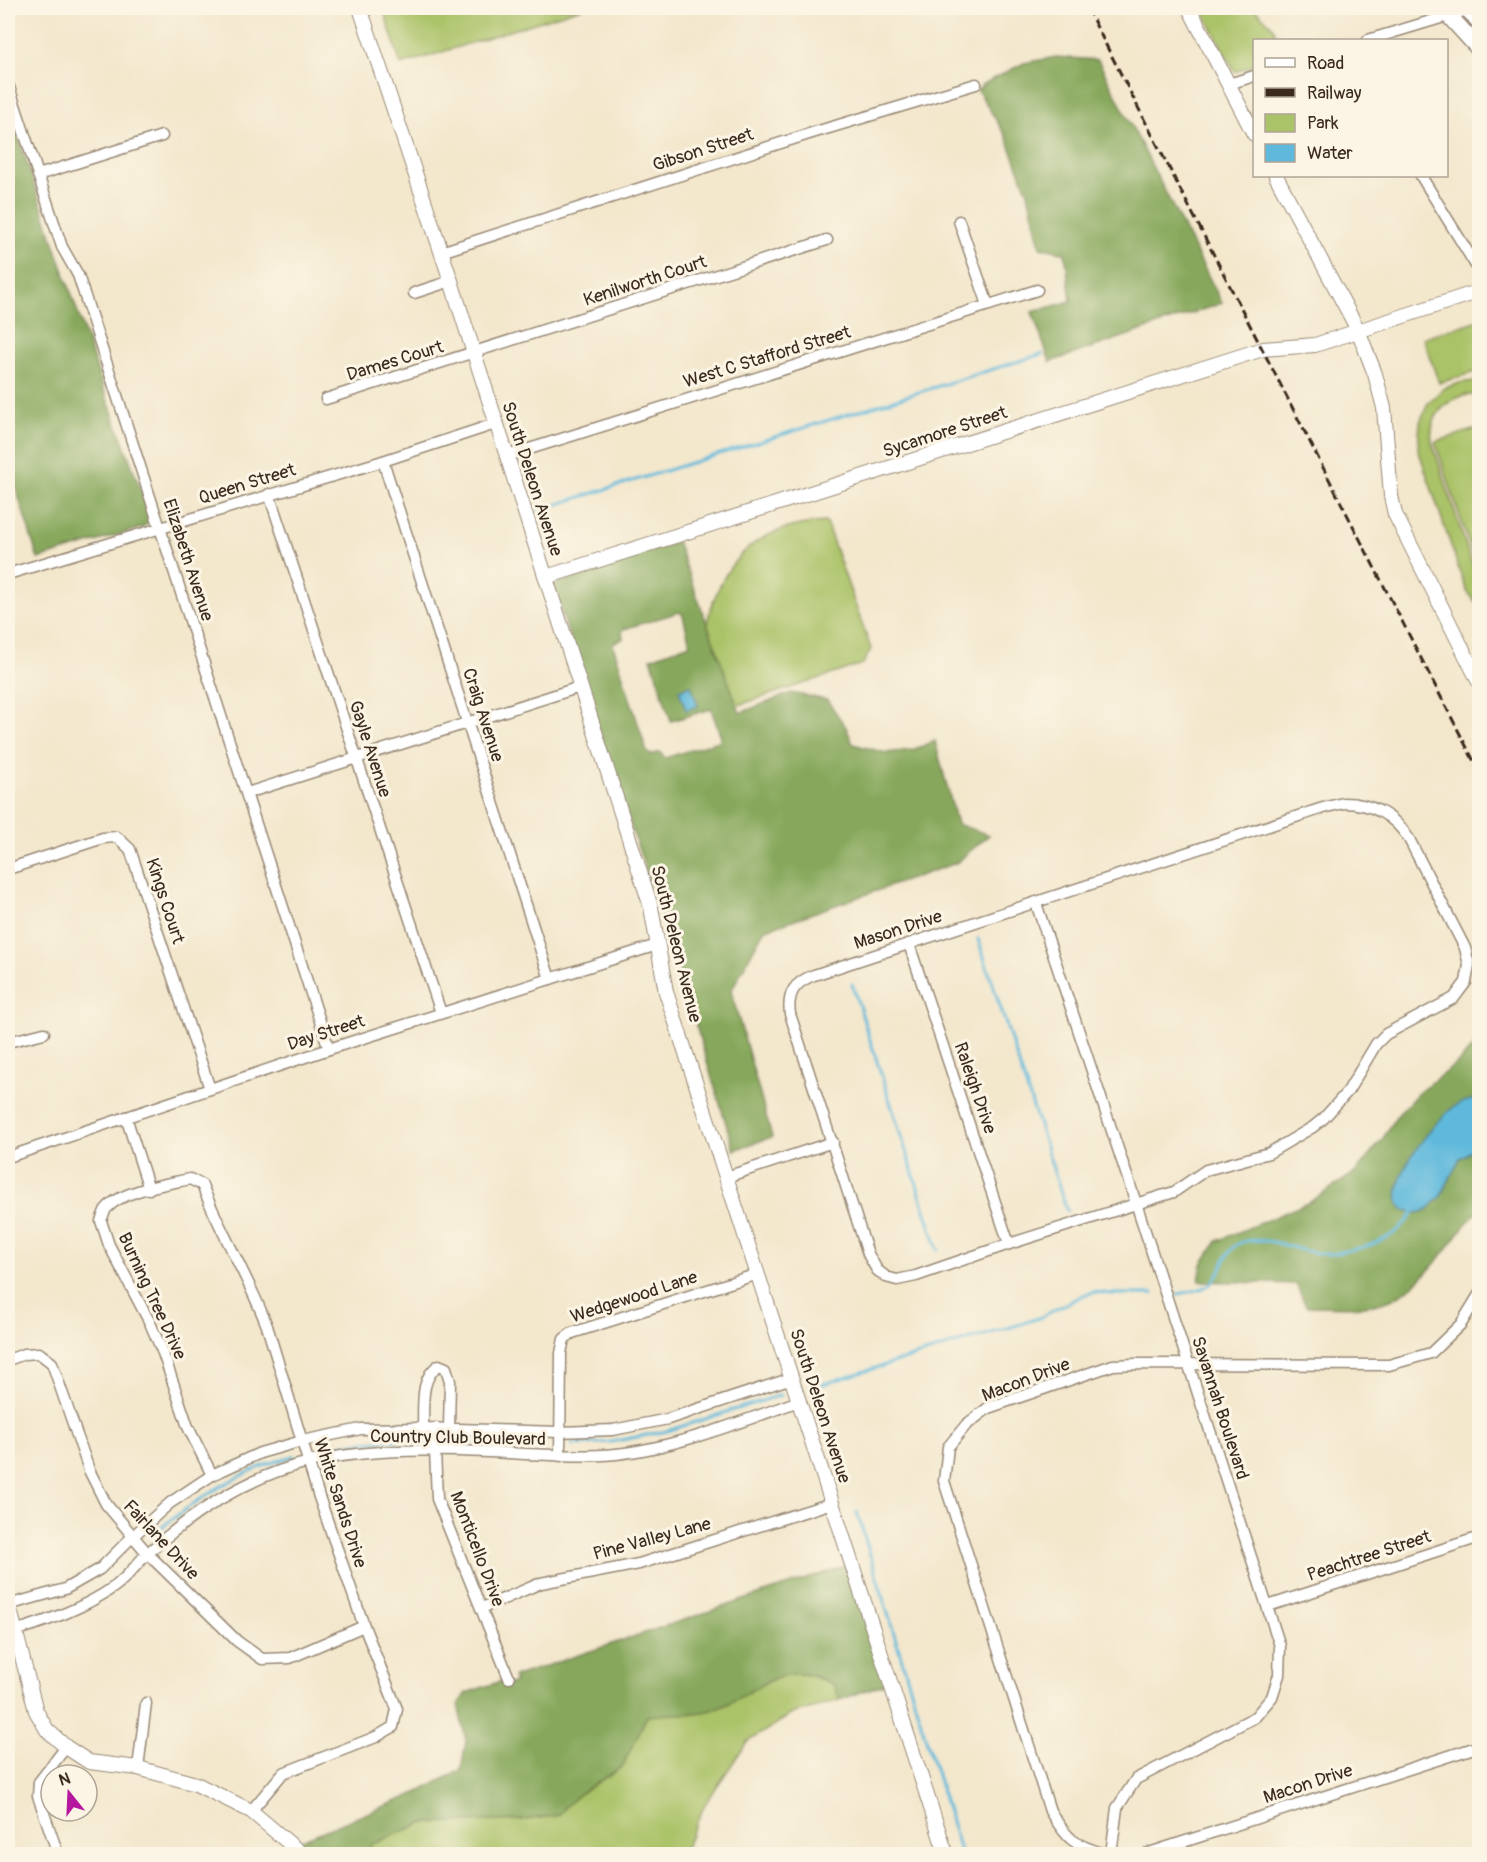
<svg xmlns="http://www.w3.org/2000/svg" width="1487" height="1862" viewBox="0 0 1487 1862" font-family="Pangolin,sans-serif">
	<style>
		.green { fill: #aac268; stroke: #727643; stroke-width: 1.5 }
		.forest { fill: #87a85c; stroke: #61693d; stroke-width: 1.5; fill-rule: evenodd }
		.water { fill: #5fb9dc; stroke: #4d727d; stroke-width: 1.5 }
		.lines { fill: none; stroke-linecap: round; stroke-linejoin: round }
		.stream { stroke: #5fb9dc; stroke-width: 3 }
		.minor-casing { stroke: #978875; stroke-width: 13 }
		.tertiary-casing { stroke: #978875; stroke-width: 16 }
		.primary-casing { stroke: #978875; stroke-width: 19 }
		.minor { stroke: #fff; stroke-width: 10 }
		.tertiary { stroke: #fff; stroke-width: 14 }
		.primary { stroke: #fff; stroke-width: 16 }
		.rail { stroke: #3b2a1e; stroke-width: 3; stroke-dasharray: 9 4.5; stroke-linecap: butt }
		.labels { text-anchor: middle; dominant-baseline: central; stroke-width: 6; stroke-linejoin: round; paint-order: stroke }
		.street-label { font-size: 18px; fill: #3b2a1e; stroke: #fcf5e5 }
	</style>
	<rect width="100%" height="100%" fill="#fcf5e5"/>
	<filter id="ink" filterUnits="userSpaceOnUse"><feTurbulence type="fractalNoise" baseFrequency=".0167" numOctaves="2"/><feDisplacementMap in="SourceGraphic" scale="12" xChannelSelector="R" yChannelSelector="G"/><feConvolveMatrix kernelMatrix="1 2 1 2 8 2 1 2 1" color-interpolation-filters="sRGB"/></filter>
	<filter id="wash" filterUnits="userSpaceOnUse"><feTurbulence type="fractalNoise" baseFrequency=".008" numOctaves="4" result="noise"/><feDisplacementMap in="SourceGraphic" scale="24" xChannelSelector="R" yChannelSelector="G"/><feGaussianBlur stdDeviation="1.35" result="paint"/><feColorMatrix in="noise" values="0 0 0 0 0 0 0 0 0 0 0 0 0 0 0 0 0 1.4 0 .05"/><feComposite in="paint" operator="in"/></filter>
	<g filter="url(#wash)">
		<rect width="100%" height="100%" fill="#f3e7cc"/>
		<g class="green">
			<polygon points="383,8 582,8 401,65"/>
			<polygon points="1201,8 1254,8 1274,28 1277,40 1254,40 1254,65 1235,72"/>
			<polygon points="1479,320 1479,371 1439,383 1423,338"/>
			<path d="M1479 381V395C1451 392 1428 414 1432 442L1479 585V607L1466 590 1418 449 1420 422 1428 403 1444 388 1463 382Z"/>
			<polygon points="1479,428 1480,428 1479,574 1435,442"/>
			<path d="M826 522 871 649 863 664 736 706C729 687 722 668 716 649 713 643 710 635 708 628 706 617 713 602 717 592 738 542 775 525 826 522Z"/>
			<polygon points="790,1674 805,1674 834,1684 840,1700 792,1714 747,1742 705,1804 682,1854 365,1854 372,1844 423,1823 524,1820 560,1815 564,1807 579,1794 622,1767 647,1716 739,1697 761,1684"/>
		</g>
		<g class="forest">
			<polygon points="1056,57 1098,60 1222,303 1050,362 1032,312 1071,301 1065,253 1040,247 1028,193 1006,136 977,89 982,87 981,85 1024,63"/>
			<polygon points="8,107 105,393 152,520 141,528 38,559 8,463"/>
			<path d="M677 542 740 713 791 693 827 700 846 727 853 744 886 753 912 750 935 741 957 824 989 835 956 863 764 930 731 991 772 1137 734 1150 667 931 614 778 553 585ZM679 612 683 615 690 644 651 658 671 721 711 709 721 737 719 741 665 758 660 752 651 755 647 752 613 645 614 642 623 639 622 632 624 629Z"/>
			<path d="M1479 1040V1098L1457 1105 1441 1196 1460 1158 1479 1146V1211C1465 1222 1458 1235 1447 1249 1433 1267 1413 1288 1393 1299 1371 1310 1330 1306 1306 1306L1296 1284 1199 1281 1202 1264 1217 1241 1310 1202 1356 1172 1382 1140 1396 1117 1418 1093 1461 1060Z"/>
			<path d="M848 1565 886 1683 840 1700 833 1684C824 1680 812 1674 802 1674 769 1672 746 1698 716 1709 694 1716 670 1713 647 1716L622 1767 579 1794 565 1807 560 1815 524 1820 423 1823 372 1844 365 1854H308L296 1842 417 1793 461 1770 466 1741 458 1705 466 1693 505 1680 507 1685 515 1682 513 1677Z"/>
		</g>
		<g class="water">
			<polygon points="691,685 698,706 686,710 679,690"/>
			<path d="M1479 1098V1146L1460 1158 1441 1196 1427 1211 1416 1213 1402 1209C1381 1186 1436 1117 1457 1105 1463 1101 1473 1100 1479 1098Z"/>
		</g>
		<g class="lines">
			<g class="stream">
				<polyline points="539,510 1042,354"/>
				<polyline points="978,939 1067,1211"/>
				<polyline points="852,984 938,1250"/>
				<path d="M1178 1294C1188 1292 1200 1291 1209 1285 1225 1273 1223 1245 1246 1241 1273 1236 1300 1254 1327 1254 1333 1255 1340 1252 1345 1251 1374 1246 1399 1237 1414 1211"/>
				<polyline points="810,1388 1021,1324 1041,1317 1083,1295 1095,1292 1112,1294 1153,1294"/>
				<polyline points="450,1441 545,1444"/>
				<polyline points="572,1445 611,1442 667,1431 781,1395"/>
				<path d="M319 1450C353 1441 387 1439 422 1441"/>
				<polyline points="857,1512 961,1854"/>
				<path d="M158 1530C200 1497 242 1469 294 1456"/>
			</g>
		</g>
	</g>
	<g filter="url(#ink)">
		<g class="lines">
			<defs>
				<g id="minor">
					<polyline points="1368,40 1474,8"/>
					<polyline points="8,84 62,247 78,275 329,1049"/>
					<polyline points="1229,84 1254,76"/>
					<polyline points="38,175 162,136"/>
					<polyline points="1421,176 1480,272"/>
					<polyline points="959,221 988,305"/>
					<polyline points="441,252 812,133 976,84"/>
					<polyline points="414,293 451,281"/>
					<polyline points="326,399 827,240"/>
					<polyline points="507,456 1037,290"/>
					<polyline points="383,461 550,979"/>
					<polyline points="269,494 441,1013"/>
					<polyline points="8,574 383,461 495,424"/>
					<polyline points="247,793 580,687"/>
					<path d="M1343 803C1371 803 1394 815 1409 839L1465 948 1469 965 1466 982 1454 998 1386 1034 1376 1044 1348 1091 1324 1118 1313 1127 1269 1153 1206 1170 1174 1192 1009 1244 916 1276 897 1280 886 1277 877 1270 868 1254 790 1014C787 993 795 982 814 975L1323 808Z"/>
					<polyline points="8,869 103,838 117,837 130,849 210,1089"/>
					<polyline points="1036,903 1136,1203 1280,1646 1279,1675 1272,1697 1255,1717 1136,1779 1117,1808 1111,1854"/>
					<polyline points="909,944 1009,1244"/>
					<polyline points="8,1042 44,1033"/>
					<polyline points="126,1117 149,1189"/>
					<polyline points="8,1157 329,1049 657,945"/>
					<polyline points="726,1177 833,1142"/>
					<polyline points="8,1360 24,1354 39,1353 52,1363 89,1470 106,1504 148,1554 237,1641 262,1659 290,1658 364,1626"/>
					<path d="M423 1428C424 1407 419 1378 439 1365L446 1368 450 1381 449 1429"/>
					<polyline points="436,1428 435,1450 437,1499 509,1678"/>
					<polyline points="560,1456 561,1353 564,1339 572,1333 758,1274"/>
					<path d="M212 1475 188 1427 163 1353 150 1323 109 1245 101 1221C103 1216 104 1211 107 1208 123 1190 167 1184 190 1179L202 1185C221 1234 249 1278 267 1326L319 1497 364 1626 397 1709 393 1727 376 1737 283 1773 251 1811"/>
					<polyline points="8,1605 65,1589 100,1569 132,1537 170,1503 212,1475 260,1453 302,1441 361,1429 423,1428 560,1432 613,1430 668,1419 792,1378"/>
					<polyline points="1268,1606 1480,1537"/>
					<polyline points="482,1608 541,1583 639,1564 832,1503"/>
					<path d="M15 1631C50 1620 84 1608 114 1587 127 1578 137 1563 149 1552 195 1511 249 1476 309 1462 374 1447 442 1450 508 1453 544 1455 580 1457 616 1454 675 1448 743 1421 799 1401"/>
					<polyline points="138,1768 146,1703"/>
					<polyline points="58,1854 38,1796 39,1782 66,1747"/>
					<path d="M1106 1854C1073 1845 1068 1840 1050 1811L944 1481 948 1447 966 1425 988 1408 1113 1365 1135 1364 1389 1365 1431 1353 1461 1324 1480 1293"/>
					<polyline points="1146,1854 1480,1746"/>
				</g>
				<g id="tertiary">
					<polyline points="360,8 451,281 651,907 666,992 946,1854"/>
					<polyline points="1189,8 1254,134"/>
					<polyline points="1276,176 1358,330 1375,374 1384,408 1391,496 1395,514 1480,684"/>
					<polyline points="546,577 1263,349 1315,345 1480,291"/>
					<polyline points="8,1602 36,1711 47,1730 66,1747 89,1762 138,1768 196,1784 251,1811 302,1854"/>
				</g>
				<g id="primary">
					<polyline points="1442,8 1480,50"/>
					<polyline points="1467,8 1480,22"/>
				</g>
			</defs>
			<use href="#minor" class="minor-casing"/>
			<use href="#tertiary" class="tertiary-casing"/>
			<use href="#primary" class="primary-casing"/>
			<use href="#minor" class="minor"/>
			<use href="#tertiary" class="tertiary"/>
			<use href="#primary" class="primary"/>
			<polyline class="rail" points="1087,8 1480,773"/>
		</g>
	</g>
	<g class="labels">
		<g class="street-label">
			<text transform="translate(703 150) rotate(-18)">Gibson Street</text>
			<text transform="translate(645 281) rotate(-18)">Kenilworth Court</text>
			<text transform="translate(767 357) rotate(-17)">West C Stafford Street</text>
			<text transform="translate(395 361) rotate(-17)">Dames Court</text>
			<text transform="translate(945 432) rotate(-18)">Sycamore Street</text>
			<text transform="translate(532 479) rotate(72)">South Deleon Avenue</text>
			<text transform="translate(247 484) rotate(-17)">Queen Street</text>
			<text transform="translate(188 560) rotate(72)">Elizabeth Avenue</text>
			<text transform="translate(483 715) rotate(72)">Craig Avenue</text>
			<text transform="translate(370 749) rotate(72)">Gayle Avenue</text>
			<text transform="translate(165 901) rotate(72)">Kings Court</text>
			<text transform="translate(898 930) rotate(-18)">Mason Drive</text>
			<text transform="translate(676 944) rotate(76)">South Deleon Avenue</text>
			<text transform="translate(326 1033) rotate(-18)">Day Street</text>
			<text transform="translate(975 1088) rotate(71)">Raleigh Drive</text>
			<text transform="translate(152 1296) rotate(65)">Burning Tree Drive</text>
			<text transform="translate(634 1297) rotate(-18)">Wedgewood Lane</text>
			<text transform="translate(1026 1380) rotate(-21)">Macon Drive</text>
			<text transform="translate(820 1406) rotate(72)">South Deleon Avenue</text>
			<text transform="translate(1220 1408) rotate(72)">Savannah Boulevard</text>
			<text transform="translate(458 1438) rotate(1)">Country Club Boulevard</text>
			<text transform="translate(340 1503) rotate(72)">White Sands Drive</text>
			<text transform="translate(652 1539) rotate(-15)">Pine Valley Lane</text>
			<text transform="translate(161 1540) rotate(47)">Fairlane Drive</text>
			<text transform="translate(477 1549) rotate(69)">Monticello Drive</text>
			<text transform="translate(1369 1556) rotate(-18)">Peachtree Street</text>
			<text transform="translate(1308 1784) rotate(-18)">Macon Drive</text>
		</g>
	</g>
	<rect width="1487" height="1862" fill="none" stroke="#fcf5e5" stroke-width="30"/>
	<rect x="1253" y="39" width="195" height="138" fill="#fcf5e5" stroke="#afa495" stroke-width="1.5"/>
	<rect x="1265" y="58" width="30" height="9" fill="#ffffff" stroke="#afa495" stroke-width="1.5"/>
	<text x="1307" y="69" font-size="18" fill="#3b2a1e">Road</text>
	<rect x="1265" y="88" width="30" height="9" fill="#3b2a1e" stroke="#afa495" stroke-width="1.5"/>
	<text x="1307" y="99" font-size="18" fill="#3b2a1e">Railway</text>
	<rect x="1265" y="114" width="30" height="18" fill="#aac268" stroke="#afa495" stroke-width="1.5"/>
	<text x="1307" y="129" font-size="18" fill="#3b2a1e">Park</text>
	<rect x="1265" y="144" width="30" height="18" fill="#5fb9dc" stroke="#afa495" stroke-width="1.5"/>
	<text x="1307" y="159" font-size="18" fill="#3b2a1e">Water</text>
	<g transform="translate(69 1793) rotate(342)"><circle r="28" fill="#fcf5e5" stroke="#afa495" stroke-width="1.5"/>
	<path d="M0-4.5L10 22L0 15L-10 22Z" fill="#b5179e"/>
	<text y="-9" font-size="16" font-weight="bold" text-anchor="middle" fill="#3b2a1e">N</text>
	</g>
</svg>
